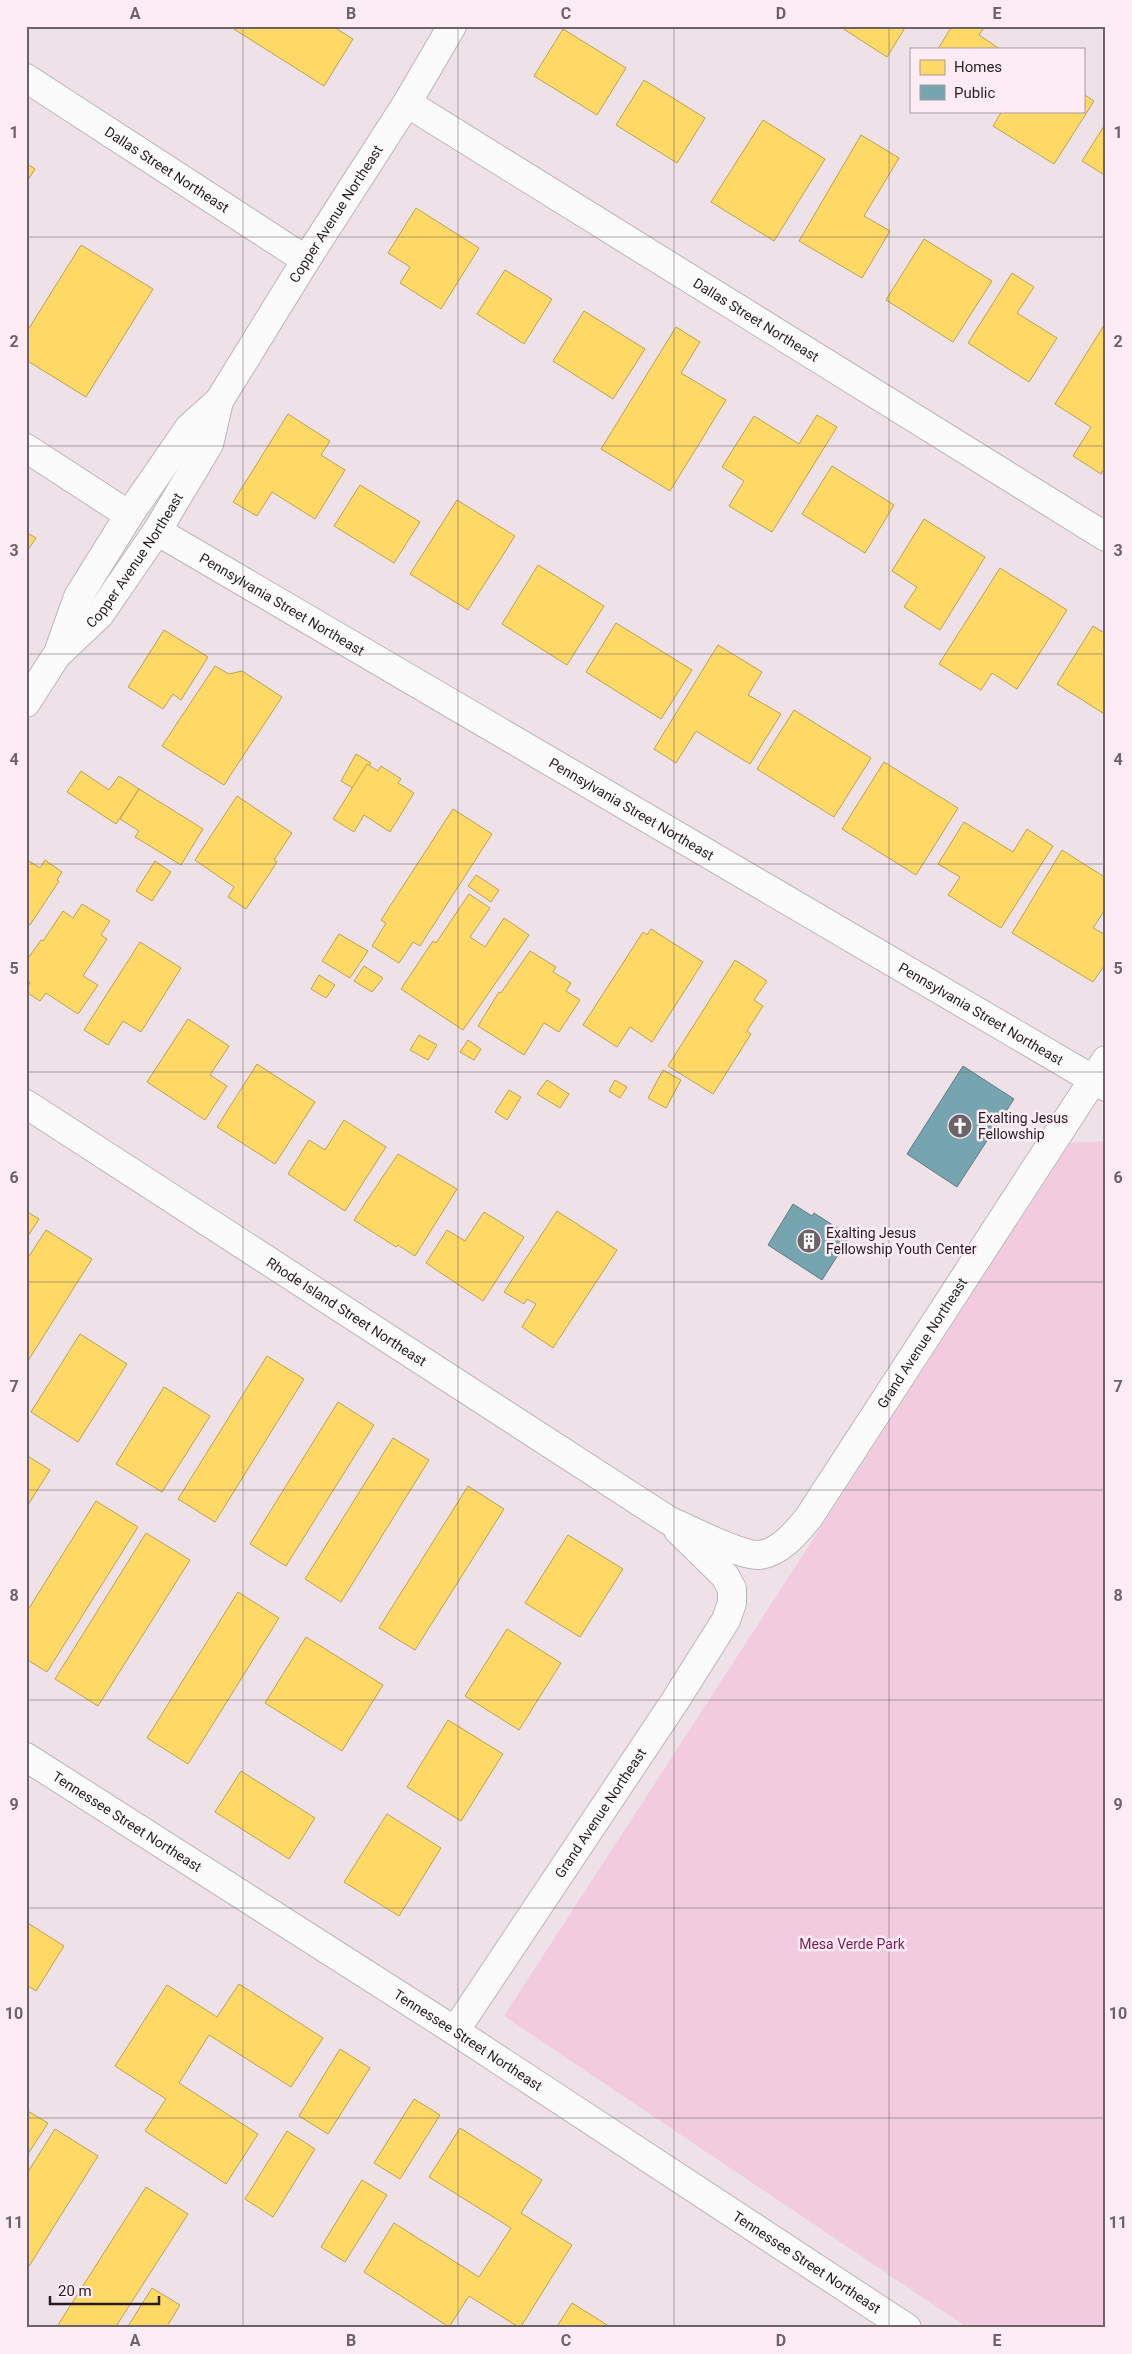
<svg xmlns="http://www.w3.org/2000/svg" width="1132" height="2354" viewBox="0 0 1132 2354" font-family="Roboto,sans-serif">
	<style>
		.green { fill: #f2cbdf }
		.homes { fill: #ffd966; stroke: #bea151 }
		.public { fill: #76a5af; stroke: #5e7c84 }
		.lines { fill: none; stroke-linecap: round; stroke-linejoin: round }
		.minor-casing { stroke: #bcb4b8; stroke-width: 30 }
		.tertiary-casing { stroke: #bcb4b8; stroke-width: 30 }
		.minor { stroke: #fcfbfc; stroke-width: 28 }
		.tertiary { stroke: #fcfbfc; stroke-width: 28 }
		.grid { fill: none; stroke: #6b6367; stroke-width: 1; stroke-opacity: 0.55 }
		.labels { text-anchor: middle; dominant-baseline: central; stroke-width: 5; stroke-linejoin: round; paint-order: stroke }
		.street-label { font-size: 14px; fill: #251e21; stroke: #fdecf4 }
		.poi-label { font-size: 14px; fill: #251e21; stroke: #fdecf4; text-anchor: start }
		.park-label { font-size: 14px; fill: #7a1b56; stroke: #fdecf4 }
		.neatline { fill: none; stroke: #6b6367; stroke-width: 2 }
		.grid-label { font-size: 16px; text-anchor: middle; font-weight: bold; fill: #6b6367 }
	</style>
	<rect width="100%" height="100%" fill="#eee2e8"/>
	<polygon class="green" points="1106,1141 1106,2328 968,2328 504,2016 1070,1143"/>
	<g class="homes">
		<polygon points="229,26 332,26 353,39 324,86"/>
		<polygon points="839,26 906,26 887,57"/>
		<polygon points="952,26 985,26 979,35 1000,49 938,49"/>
		<polygon points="563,29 626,68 597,115 534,76"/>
		<polygon points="644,80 705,118 677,163 616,125"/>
		<polygon points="1083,94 1094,101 1054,164 993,126 1002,111 1083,111"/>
		<polygon points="763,120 825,159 774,241 711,202"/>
		<polygon points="1106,123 1106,176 1082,161"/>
		<polygon points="861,135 899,158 864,216 890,231 862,278 799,241"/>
		<polygon points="26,163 35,169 26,183"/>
		<polygon points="416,208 479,248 441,309 400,283 410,267 388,253"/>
		<polygon points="924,239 992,281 953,342 886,300"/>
		<polygon points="81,245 153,289 86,397 26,360 26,333"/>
		<polygon points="505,270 552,299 524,344 477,314"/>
		<polygon points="1012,273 1034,287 1017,313 1057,338 1029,382 968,343"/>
		<polygon points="584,311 645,349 613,399 553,361"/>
		<polygon points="1106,322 1106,465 1101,474 1073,456 1091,427 1055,404"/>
		<polygon points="676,327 700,342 681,373 726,400 670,491 601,449"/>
		<polygon points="288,414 330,441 321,455 345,470 315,519 272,492 257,516 233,502"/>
		<polygon points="817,415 837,427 772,532 729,506 744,481 722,467 754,416 799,444"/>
		<polygon points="832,466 894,505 865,553 802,514"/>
		<polygon points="360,485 420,522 394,563 334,526"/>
		<polygon points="457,500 515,536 468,610 410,574"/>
		<polygon points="924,519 985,557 940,630 904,607 917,587 892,571"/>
		<polygon points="26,532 36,538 26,553"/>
		<polygon points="538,565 604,606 567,665 502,624"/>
		<polygon points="1000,568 1067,610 1017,689 992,673 981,690 939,664"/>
		<polygon points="616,623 692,670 661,719 586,672"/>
		<polygon points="1093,626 1106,634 1106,715 1057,684"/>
		<polygon points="164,630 208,657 181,700 173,694 163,709 128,687"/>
		<polygon points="718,645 762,672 748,695 781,714 750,764 696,731 676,763 654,749"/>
		<polygon points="215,666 229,674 242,671 282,697 224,785 162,746"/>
		<polygon points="794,710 871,758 834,817 757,769"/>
		<polygon points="356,754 371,763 354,789 341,781"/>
		<polygon points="884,762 958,808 916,875 842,829"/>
		<polygon points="367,764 378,771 381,766 401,779 398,783 414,793 390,832 364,815 354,832 333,819"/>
		<polygon points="81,771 109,790 119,776 139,789 116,824 67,792"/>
		<polygon points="139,789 203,829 181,865 135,837 139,831 120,819"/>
		<polygon points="237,796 292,833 274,860 277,862 246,909 228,897 234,887 195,860"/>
		<polygon points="453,809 492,834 420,946 413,942 399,963 372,946 386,923 381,920"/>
		<polygon points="964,822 1013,852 1027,829 1053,846 1001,928 948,895 960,877 938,864"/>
		<polygon points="1062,850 1106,878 1106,908 1093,928 1106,935 1106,963 1093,982 1012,933"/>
		<polygon points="26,859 40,868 45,860 62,872 57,880 59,881 30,925 26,923"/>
		<polygon points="155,861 171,872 152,901 136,891"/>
		<polygon points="476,875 499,890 491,902 468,886"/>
		<polygon points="469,894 490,908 470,937 485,947 504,918 529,935 463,1030 401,989 433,941 436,943"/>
		<polygon points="82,904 110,921 101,935 107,939 83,976 98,985 78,1014 46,993 40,1001 26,992 30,982 26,980 26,961 41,940 43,941 63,911 73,918"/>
		<polygon points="651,929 703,962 652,1042 630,1027 617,1047 583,1025 643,932 647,935"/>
		<polygon points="339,934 368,951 350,978 322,961"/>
		<polygon points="140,942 181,968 141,1032 123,1021 108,1045 84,1030"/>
		<polygon points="530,951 556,967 553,972 571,983 566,991 580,1000 559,1032 544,1023 524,1055 478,1026 499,992 501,993"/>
		<polygon points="735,960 767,981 754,1000 763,1006 747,1031 751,1034 713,1094 668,1066"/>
		<polygon points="364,966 383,978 372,992 354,981"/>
		<polygon points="319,975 335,985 326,998 311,989"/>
		<polygon points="188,1019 229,1046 210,1075 227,1086 205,1120 147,1082"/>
		<polygon points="419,1035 437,1045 428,1060 410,1050"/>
		<polygon points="468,1040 481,1049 474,1060 460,1052"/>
		<polygon points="257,1064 315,1102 275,1164 217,1127"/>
		<polygon points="663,1070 681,1080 666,1108 648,1098"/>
		<polygon points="547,1080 569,1094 560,1108 537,1094"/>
		<polygon points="615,1080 627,1087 620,1098 609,1091"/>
		<polygon points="509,1090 521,1097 507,1120 495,1112"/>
		<polygon points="344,1120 386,1147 345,1211 288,1174 309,1140 325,1150"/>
		<polygon points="398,1154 457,1189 415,1256 398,1245 396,1247 354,1220"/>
		<polygon points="26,1211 39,1219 26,1239"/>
		<polygon points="557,1211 617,1250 553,1348 522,1327 536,1304 527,1299 524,1304 504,1292"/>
		<polygon points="484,1212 524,1237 483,1301 426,1263 447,1230 465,1241"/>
		<polygon points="46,1230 92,1259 26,1364 26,1261"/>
		<polygon points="80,1334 127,1364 78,1442 31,1412"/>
		<polygon points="267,1356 304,1379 215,1522 178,1499"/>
		<polygon points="164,1387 210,1416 162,1492 116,1464"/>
		<polygon points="338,1402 374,1425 286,1566 250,1544"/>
		<polygon points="393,1438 429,1460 341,1602 305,1579"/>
		<polygon points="26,1455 50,1470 26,1508"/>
		<polygon points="468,1486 504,1509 415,1650 379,1628"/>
		<polygon points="96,1501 138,1527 47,1672 26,1659 26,1613"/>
		<polygon points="146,1533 190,1560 98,1706 55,1679"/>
		<polygon points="568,1535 623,1569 580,1637 525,1603"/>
		<polygon points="238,1592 279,1618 188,1764 147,1738"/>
		<polygon points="507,1629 561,1663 519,1730 465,1696"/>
		<polygon points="306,1637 383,1685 342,1751 265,1703"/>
		<polygon points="448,1720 503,1754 461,1821 407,1787"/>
		<polygon points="241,1771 315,1818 289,1859 215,1812"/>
		<polygon points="387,1814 441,1848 399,1916 344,1882"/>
		<polygon points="26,1922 64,1946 36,1991 26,1985"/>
		<polygon points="239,1984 323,2038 291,2087 209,2035 179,2083 258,2134 226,2184 145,2131 166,2099 115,2066 167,1985 217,2017"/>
		<polygon points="340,2049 370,2068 328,2134 299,2116"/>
		<polygon points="414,2099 440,2115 400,2179 374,2163"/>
		<polygon points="26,2110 48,2123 26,2157"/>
		<polygon points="460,2128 542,2180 521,2213 572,2245 520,2328 469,2296 449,2327 364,2272 394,2223 479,2277 511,2228 429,2177"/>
		<polygon points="55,2129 98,2156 26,2271 26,2175"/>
		<polygon points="287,2131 315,2149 273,2217 245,2199"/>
		<polygon points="362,2180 387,2195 345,2262 321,2247"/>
		<polygon points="146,2187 188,2214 115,2328 56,2328"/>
		<polygon points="152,2288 180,2305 166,2328 127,2328"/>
		<polygon points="572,2303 612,2328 556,2328"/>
	</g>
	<g class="public">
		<polygon points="963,1066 1014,1099 957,1187 907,1154"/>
		<polygon points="793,1204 812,1216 814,1213 850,1236 822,1280 768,1245"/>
	</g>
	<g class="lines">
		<defs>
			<g id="minor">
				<path id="s1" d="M26 78 306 260"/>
				<path id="s2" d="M407 103 1106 537"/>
				<polyline points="26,448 129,515"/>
				<path id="s3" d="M157 531 1106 1087"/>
				<path id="s4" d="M26 1104 668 1520C689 1529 737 1555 758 1555 779 1554 797 1532 809 1517L1106 1060"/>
				<path id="s5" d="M455 2031 675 1701 726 1620 732 1603V1589L725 1576 678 1530"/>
			</g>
			<g id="tertiary">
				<path id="s6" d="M60 652 100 614 157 531 209 444 219 401"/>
				<path id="s7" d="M26 703 58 653 78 597 129 515 189 428 219 401 306 260 407 103 452 26"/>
				<path id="s8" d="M26 1757 455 2031 907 2328"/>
			</g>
		</defs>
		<use href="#minor" class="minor-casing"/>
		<use href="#tertiary" class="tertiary-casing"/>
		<use href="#minor" class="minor"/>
		<use href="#tertiary" class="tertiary"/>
	</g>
	<path class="grid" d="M243 26V2328M458 26V2328M674 26V2328M889 26V2328M26 237H1106M26 446H1106M26 654H1106M26 864H1106M26 1072H1106M26 1282H1106M26 1490H1106M26 1700H1106M26 1908H1106M26 2118H1106"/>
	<defs>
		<symbol id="church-disc" viewBox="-11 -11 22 22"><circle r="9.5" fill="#6b6367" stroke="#fdecf4"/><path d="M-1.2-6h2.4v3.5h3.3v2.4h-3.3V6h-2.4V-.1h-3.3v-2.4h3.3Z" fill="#fff"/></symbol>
		<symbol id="building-disc" viewBox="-11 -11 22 22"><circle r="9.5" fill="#6b6367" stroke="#fdecf4"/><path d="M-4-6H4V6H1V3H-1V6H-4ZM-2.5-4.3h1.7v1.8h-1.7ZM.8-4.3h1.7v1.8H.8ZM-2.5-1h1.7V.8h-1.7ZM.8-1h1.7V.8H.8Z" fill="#fff"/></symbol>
	</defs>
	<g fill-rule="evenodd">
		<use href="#church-disc" x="946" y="1112" width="28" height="28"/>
		<use href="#building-disc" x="795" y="1227" width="28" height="28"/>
	</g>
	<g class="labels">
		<g class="street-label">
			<text stroke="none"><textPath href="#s1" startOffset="168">Dallas Street Northeast</textPath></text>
			<text stroke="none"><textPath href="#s7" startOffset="582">Copper Avenue Northeast</textPath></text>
			<text stroke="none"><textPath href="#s2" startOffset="411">Dallas Street Northeast</textPath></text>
			<text stroke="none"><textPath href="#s6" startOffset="119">Copper Avenue Northeast</textPath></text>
			<text stroke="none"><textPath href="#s3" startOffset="145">Pennsylvania Street Northeast</textPath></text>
			<text stroke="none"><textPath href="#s3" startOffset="550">Pennsylvania Street Northeast</textPath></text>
			<text stroke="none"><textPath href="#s3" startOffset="955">Pennsylvania Street Northeast</textPath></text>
			<text stroke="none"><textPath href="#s4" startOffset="382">Rhode Island Street Northeast</textPath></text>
			<text stroke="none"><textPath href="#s4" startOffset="1135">Grand Avenue Northeast</textPath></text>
			<text stroke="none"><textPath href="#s5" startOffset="262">Grand Avenue Northeast</textPath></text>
			<text stroke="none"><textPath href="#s8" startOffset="120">Tennessee Street Northeast</textPath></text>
			<text stroke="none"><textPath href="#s8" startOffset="525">Tennessee Street Northeast</textPath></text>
			<text stroke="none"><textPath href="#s8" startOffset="930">Tennessee Street Northeast</textPath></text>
		</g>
		<g class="poi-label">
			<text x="978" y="1118">Exalting Jesus<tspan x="978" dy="16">Fellowship</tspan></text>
			<text x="826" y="1233">Exalting Jesus<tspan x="826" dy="16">Fellowship Youth Center</tspan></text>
		</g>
		<g class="park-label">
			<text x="852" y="1944">Mesa Verde Park</text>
		</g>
	</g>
	<rect width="1132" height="2354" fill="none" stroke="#fdecf4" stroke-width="55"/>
	<rect x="910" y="48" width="175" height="65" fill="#fdecf4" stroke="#a79aa0"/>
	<rect x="920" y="60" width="25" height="15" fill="#ffd966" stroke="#a79aa0"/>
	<text x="954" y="72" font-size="15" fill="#251e21">Homes</text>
	<rect x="920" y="85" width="25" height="15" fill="#76a5af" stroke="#a79aa0"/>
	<text x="954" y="98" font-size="15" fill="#251e21">Public</text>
	<path d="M50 2296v8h109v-8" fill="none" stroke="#251e21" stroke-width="2.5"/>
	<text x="58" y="2296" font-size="15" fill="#251e21" stroke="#fdecf4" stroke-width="4" paint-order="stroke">20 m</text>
	<rect x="28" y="28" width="1076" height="2298" class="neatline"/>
	<g class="grid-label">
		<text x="135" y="19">A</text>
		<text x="351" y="19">B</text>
		<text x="566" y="19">C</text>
		<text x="781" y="19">D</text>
		<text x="997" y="19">E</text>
		<text x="14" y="138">1</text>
		<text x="1118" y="138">1</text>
		<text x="14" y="347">2</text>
		<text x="1118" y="347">2</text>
		<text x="14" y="556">3</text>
		<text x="1118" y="556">3</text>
		<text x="14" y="765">4</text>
		<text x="1118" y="765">4</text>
		<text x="14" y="974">5</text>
		<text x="1118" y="974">5</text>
		<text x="14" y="1183">6</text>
		<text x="1118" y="1183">6</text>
		<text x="14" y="1392">7</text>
		<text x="1118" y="1392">7</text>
		<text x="14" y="1601">8</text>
		<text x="1118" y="1601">8</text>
		<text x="14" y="1810">9</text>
		<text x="1118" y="1810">9</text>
		<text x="14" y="2019">10</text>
		<text x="1118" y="2019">10</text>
		<text x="14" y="2228">11</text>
		<text x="1118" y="2228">11</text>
		<text x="135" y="2346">A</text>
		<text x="351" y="2346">B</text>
		<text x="566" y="2346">C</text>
		<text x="781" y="2346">D</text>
		<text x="997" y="2346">E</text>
	</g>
</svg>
